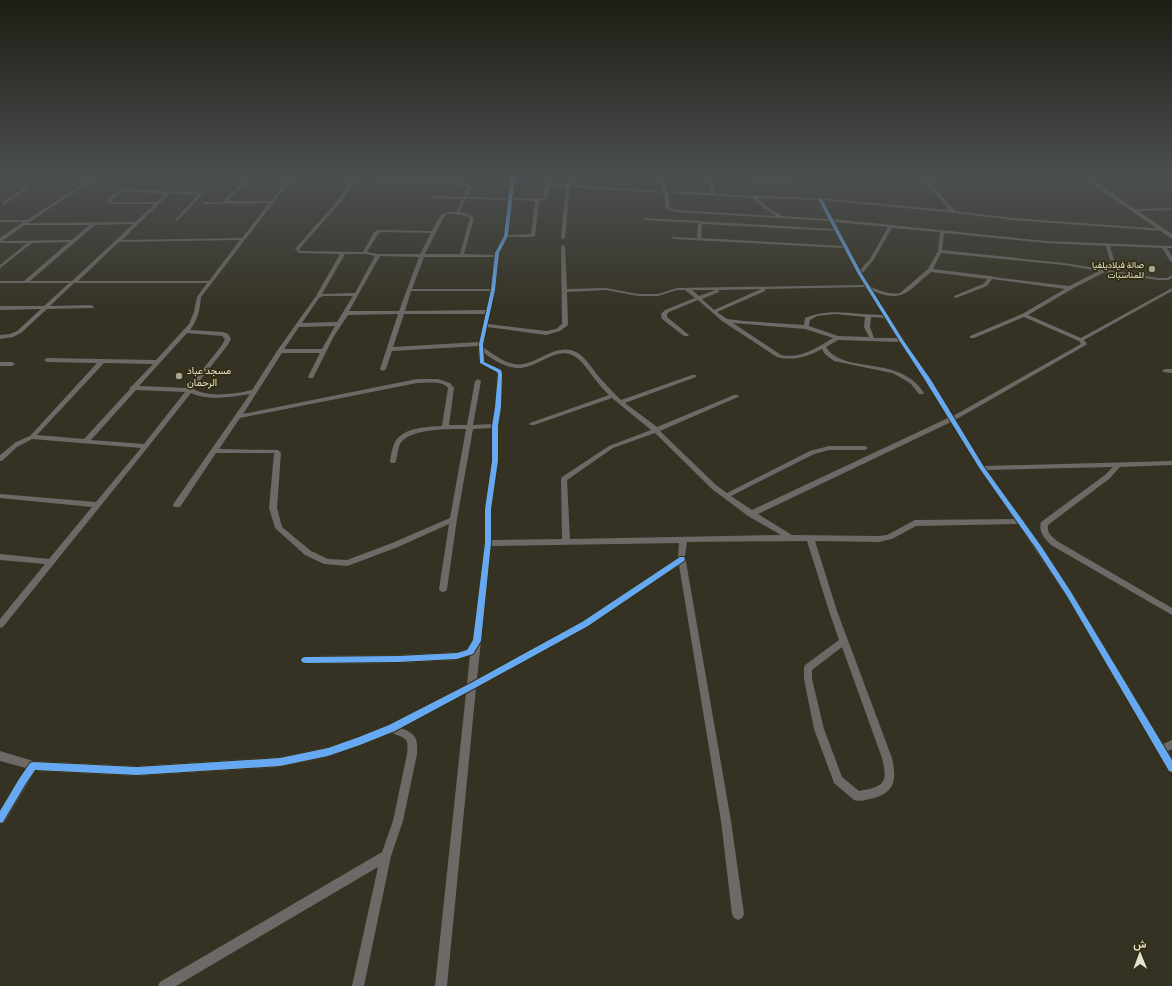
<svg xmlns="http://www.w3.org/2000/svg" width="1172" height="986" viewBox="0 0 1172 986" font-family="'Titillium Web',Vazirmatn,sans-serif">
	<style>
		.built { fill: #433d1a }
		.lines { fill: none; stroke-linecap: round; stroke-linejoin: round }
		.street { fill: #6e6967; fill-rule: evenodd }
		.secondary { fill: #706a66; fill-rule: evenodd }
		.cycleway-casing { stroke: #332e11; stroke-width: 2 }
		.cycleway { fill: #66a8f1; fill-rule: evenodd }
		.poi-dot { fill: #a7a494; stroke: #332e11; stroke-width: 1.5 }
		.labels { text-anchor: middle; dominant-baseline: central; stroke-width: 3.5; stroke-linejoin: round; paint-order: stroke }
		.far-poi-label { font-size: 9px; fill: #e5e2d1; stroke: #332e11; text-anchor: end }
		.poi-label { font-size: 10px; fill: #e5e2d1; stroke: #332e11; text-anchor: start }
	</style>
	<rect width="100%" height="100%" fill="#353223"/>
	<polygon class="built" points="924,176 956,176 969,188 935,188"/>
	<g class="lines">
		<g class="street">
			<path d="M95 176H99L28 223 135 222 155 204H112L108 202V199L120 190 126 189 201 193 203 194 202 195 177 221 175 220 176 219 198 195 170 193 122 240 242 238 269 203 205 204 203 203 204 202H222L250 176H254L227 201H271L290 176H294L201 297C200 309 198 320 190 330L223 332 228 334 231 339 227 346 193 389C210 398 235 394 252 390L277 351 316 296 340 254 299 253 295 249 338 200 352 178 330 177 328 176H359L358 177 466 183 472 186 467 197 508 198 511 176H515L512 198 540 199 544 197 546 176H550L549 184 566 185 567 176H571L570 185 663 191 661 176H665L667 191 711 193 706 176 795 180 797 181 796 182 710 178 715 194 820 198 950 210 919 176H923L955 211 1013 218 1165 229V231H1163L1013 220 954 213 823 200 833 219 1046 241 1172 246V248H1167L1172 257V262L1170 261 1162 248 1110 246 1114 260 1112 261 1110 260 1106 246 1046 243 944 233 942 250 1064 263 1158 278H1167L1172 275V278L1168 280H1158L1105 272 1072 289 1028 315 1081 338 1172 288V291L1084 340 1087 344 1086 345 955 420 984 466 1172 461V465L1120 467 1109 479 1048 525C1047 533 1051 536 1057 541L1172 608V615L1051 545C1045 539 1038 532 1041 522L1105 475 1113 467 987 470 1042 546 1072 592 1163 744 1172 740V749L1168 751 1172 759V773L1169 771 1158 753 1066 596 1018 524 916 526 892 539 879 542 815 541 837 611 892 758C897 781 895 793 870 799 865 800 860 802 854 800L834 783 833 780 814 729 804 679V668L805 665 839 640 829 611 807 541 687 542 685 556 731 821 744 914 742 918 738 920 734 918 732 914 721 821 679 565 588 626 476 688 447 986H435L466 693 401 728C416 734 418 738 417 754L403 821 391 856 364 986H352L378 867 176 986H158L160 982 382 852 393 821 407 754C409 737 406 739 392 733L328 757 280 767 137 776 35 771 4 823 0 824V809L26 768 0 761V751L33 761 137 766 280 757 328 747 359 737 389 725 467 684 470 655 457 660 398 663 305 664 302 663 301 660 302 657 305 656 398 655 457 652 467 649 473 640 484 543V509L492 461V428L473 429 457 519 447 589 446 591 443 592 440 591 439 589 449 524 398 547 350 565 347 566 324 564 305 555 275 528 269 508 274 453H216L180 507H174L173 505 174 503 250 394C232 397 208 401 191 393L148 447 3 627 0 628V619L45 564 0 560V554L49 559 92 507 0 498V494L96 502 141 448 32 439 17 447 2 461H0V455L16 442 30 436 97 363 47 362 44 360 47 358 156 360 189 324 194 312 197 297 207 283H74L50 306 91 305 94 307 93 308 47 309 21 333 13 337 0 339V335L10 334 17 331 41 309 0 310V306H44L69 283H0V281H24L69 242 32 243 0 268V265L27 243H0V238L23 222H0V220H27ZM356 179 465 185 468 186 463 197 431 196 430 197 432 198 462 199 456 212C438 212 440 216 432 231L378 230 374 232 363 252 300 251 299 249 341 202ZM549 186 566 187 561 238 563 239 565 238 570 187 664 193 666 209 675 212 830 221 834 229 645 218 643 219 645 220 698 223 697 238 672 237V238L674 239 844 248 864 285 677 288 658 294H638L606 288 567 289 565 246 563 245 561 246 562 324 556 329 546 331 488 324 495 290 499 253 507 237H530L535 236 539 201 548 198ZM126 191 166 194 157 202H113L111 201 122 192ZM668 193 752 198 765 209 776 216 675 210 670 208ZM757 198 819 200 828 219 782 216 767 207ZM466 199 508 200 504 236 495 255 464 254 474 218 469 214 459 212ZM512 200 535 201 531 234 508 235ZM447 214C455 214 463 214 470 218L460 254H425L444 217ZM834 222 888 227 870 259 860 270ZM133 224 72 281H30L95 225ZM702 224 835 231 843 246 701 238ZM25 225H89L72 240 2 241ZM892 228 940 232 938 251 928 269 900 293C892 295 876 291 869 285 867 283 864 277 862 274L874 259ZM381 232 431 233 420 254H378L367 252 378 234ZM240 240 209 281H78L119 242ZM941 253 1064 265 1099 271 1069 286 994 277 992 276H990L933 269ZM345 254H366L375 256 355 293 322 294ZM380 256 419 257 399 311H349ZM424 257H494L491 289H412ZM931 272 988 279 983 284 954 296V297L956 298 987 286 992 279 1065 289 1022 314 970 336V338H974L1024 317 1079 341 1081 344 953 416 873 291C903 304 909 290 931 272ZM866 287 883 315C856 315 831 307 805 318L804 325 744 321 727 319 717 312 765 291V289ZM761 289 714 310 702 299 719 292V291L718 290ZM606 290 638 296H658L677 290H685L695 298 665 310 661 314 662 319 684 336H688L689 335 667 317V314L669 312 698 300 722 321 777 357C794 361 807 357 822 349L825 354 834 361 892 373 900 377 911 384 919 394H923L924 393C900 354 843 375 826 347L838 340 899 342 925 380 948 418 752 510 731 496 814 454 829 450H865L868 448 865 446H829L810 451 727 493 716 485 660 431 738 397 739 396 738 395H734L657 427 625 403 696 377V375H692L621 400C614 393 607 386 600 378 593 370 587 359 578 353 555 340 536 368 514 364 503 362 493 354 484 348V344L487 327 546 335 560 331 568 325 567 292ZM692 290H716L699 296ZM411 291H490L486 310 405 311ZM323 296H353L337 322 302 323 319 298ZM398 314 380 369 381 370 383 371 386 369 392 351 478 346 479 363 496 372 497 374 495 407 492 424 473 425 481 381 478 379 475 381 467 425H449L454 388 450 383 438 379H417L243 414 282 353H320L308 377 309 378H313L334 336 348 315ZM404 314H485L479 342 393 347ZM835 314 865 317 864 327 869 337 838 336 809 326 810 320 817 316ZM871 317 884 318 897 338H874L870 327ZM733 323 805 329 833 338C816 348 801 359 781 355ZM335 326 322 349H284L299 327ZM187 333 222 336 225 339 222 345 188 388 139 386ZM484 353C495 361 508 369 521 368 538 367 557 346 574 356 583 361 588 371 595 379 599 385 604 390 609 395L530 423 529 424 530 425H534L612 398 651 430 609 446 562 477 561 479 562 539 492 540V509L498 461V426L501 407 503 374 501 370 485 362ZM104 363 153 364 132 386 130 387V389L84 439 37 435ZM417 383C426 383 442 380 448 388L442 426C427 427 404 427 395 442 392 448 391 455 390 461L391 463H395C398 457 397 450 400 444 409 428 450 429 466 429L450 518 392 543 347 560 328 559 311 551 282 527 277 508 281 453 278 450 219 449 240 418ZM136 390 185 392 144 444 91 440ZM951 422 980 470 1014 519 915 520 887 535 879 536 792 535 758 514ZM655 433 712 489 748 516 781 535 570 539 567 480 613 448ZM679 543 678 558 582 622 477 679 491 546ZM842 647 882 758C888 782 885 787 859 791L842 777 824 729 812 679V670Z"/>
			<polygon points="1139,176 1143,176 1138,178 1087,179 1085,178 1087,177"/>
			<polygon points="27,186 30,187 5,204 3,204 3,202"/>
			<polygon points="1172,208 1172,210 1133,211 1131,210 1133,209"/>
			<polygon points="0,362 12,362 15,364 12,366 0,366"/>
			<polygon points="1165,369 1172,369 1172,373 1163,372 1162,371"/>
		</g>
		<polygon class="secondary" points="1081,176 1087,176 1172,234 1172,239"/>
		<defs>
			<g id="cycleway">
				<polygon points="511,176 515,176 508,236 499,253 495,290 483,344 484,362 501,370 502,374 501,407 498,426 498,461 491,509 491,543 481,641 473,654 457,659 398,662 305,663 302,662 301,660 302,658 305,657 398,656 457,653 467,650 473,640 485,543 485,509 492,461 492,426 495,407 498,374 497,372 480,363 479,344 491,290 495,253 504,236"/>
				<polygon points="819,198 822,199 862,274 903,340 931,380 984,467 1041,546 1071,592 1172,760 1172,772 1169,771 1067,596 1037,550 980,469 925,380 899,340 858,274 818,199"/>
				<polygon points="680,557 684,557 685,559 684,561 588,626 475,688 395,731 360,745 328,756 280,766 137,775 35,770 25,785 3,822 0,823 0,811 19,779 30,763 33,762 137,767 280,758 328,748 359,737 389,725 469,684 582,622"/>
			</g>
		</defs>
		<use href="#cycleway" class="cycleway-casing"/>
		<use href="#cycleway" class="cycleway"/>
	</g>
	<linearGradient id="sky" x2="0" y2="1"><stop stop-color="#1d1c13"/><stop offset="0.56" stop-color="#4b4f50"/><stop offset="1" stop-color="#4b4f50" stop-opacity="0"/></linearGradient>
	<rect width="1172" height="314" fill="url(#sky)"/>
	<g class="poi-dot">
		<circle cx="1152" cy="269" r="4"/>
		<circle cx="179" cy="376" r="4"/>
	</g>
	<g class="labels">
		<g class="far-poi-label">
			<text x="1144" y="264">صالة فيلاديلفيا<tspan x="1144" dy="10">للمناسبات</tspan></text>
		</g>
		<g class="poi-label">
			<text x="187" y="370">مسجد عباد<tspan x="187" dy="12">الرحمان</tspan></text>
		</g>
	</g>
	<g transform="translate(1140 954) rotate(359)" stroke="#332e11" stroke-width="3" paint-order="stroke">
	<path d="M0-3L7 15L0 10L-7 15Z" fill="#e5e2d1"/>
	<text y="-6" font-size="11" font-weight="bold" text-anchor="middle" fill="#e5e2d1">ش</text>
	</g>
</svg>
